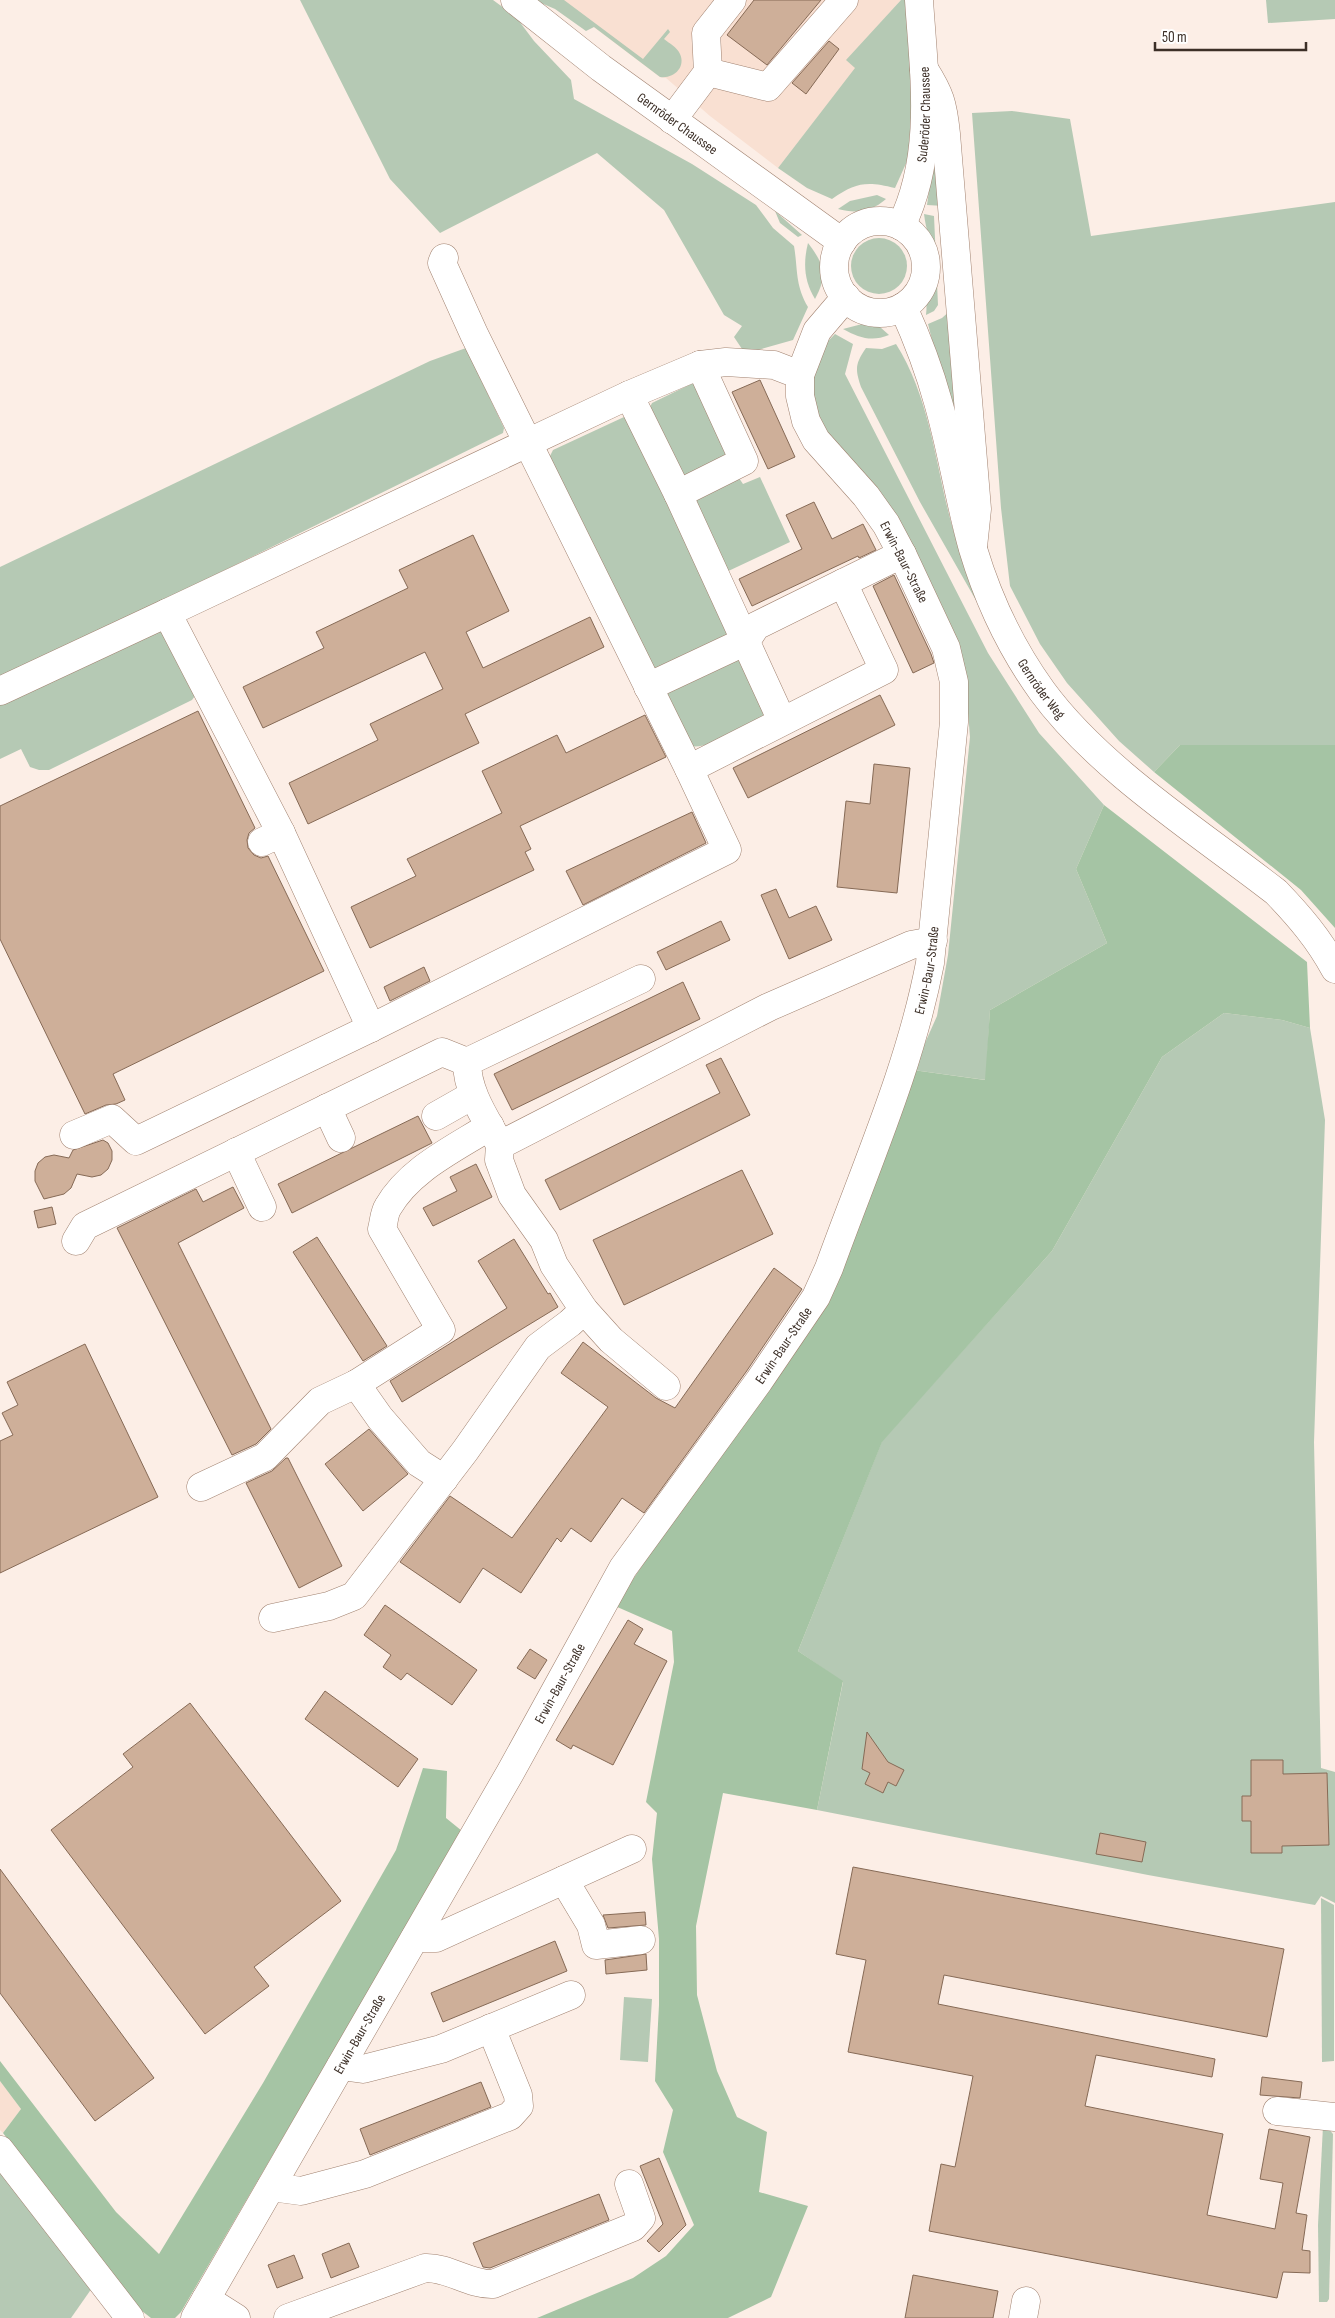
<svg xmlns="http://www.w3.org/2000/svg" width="1335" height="2318" viewBox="0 0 1335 2318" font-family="'Sofia Sans Condensed',sans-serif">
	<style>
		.built { fill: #f9e0d2 }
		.green { fill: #b5c9b4 }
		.forest { fill: #a5c4a4 }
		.building { fill: #ceaf99; stroke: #866a56 }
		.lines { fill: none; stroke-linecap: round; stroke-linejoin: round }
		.minor-casing { stroke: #a18270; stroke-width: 29 }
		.major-casing { stroke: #a18270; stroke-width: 29 }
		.minor { stroke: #fff; stroke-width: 28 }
		.major { stroke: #fff; stroke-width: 28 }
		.labels { text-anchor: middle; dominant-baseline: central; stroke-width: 5; stroke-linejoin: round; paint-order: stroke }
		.street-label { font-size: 14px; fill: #3c2f27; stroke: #fff }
	</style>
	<rect width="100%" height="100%" fill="#fceee6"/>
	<g class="built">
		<polygon points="558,0 901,0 847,60 856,68 778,168 710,116 666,78 660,77"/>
		<polygon points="0,2081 21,2109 3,2133 0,2130"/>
	</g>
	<g class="green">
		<path d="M300 0H493L516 17 534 41 571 80 574 99 692 164 756 205 773 228 794 246C798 270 795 285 808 307L793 340 758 350 742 349 734 337 742 326 724 315 664 210 597 153 440 233 390 179Z"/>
		<path d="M534 0H564L643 59 668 29 670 32 664 39C670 44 677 47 680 54 686 67 674 79 660 77L594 27 586 31 555 9Z"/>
		<path d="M901 0H905L913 91 908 159 895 188C867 181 856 182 832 199L807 188 778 168 855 68 846 60Z"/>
		<polygon points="1266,0 1335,0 1335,19 1268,23"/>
		<polygon points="1012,111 1070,119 1091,236 1335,202 1335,745 1180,745 1154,772 1119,741 1067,683 1040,644 1010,586 1001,508 972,113"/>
		<polygon points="934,154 944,206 927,205"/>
		<path d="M877 195 886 199C871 212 856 214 838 209L850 201Z"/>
		<polygon points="775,211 802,235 798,237 780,223"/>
		<path d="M924 214 934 216 938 305 934 311 926 315C927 308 926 301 927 295 929 284 935 276 934 264 933 247 926 232 924 214Z"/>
		<circle cx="879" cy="266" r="28"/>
		<path d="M808 243C824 264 828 275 815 299 804 281 803 263 808 243Z"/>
		<polygon points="951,310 964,467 928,324 942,318"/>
		<path d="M866 323 880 327 889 335C872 342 859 338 843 329Z"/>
		<polygon points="835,334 853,344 845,374 988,653 1039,733 1104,805 1076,869 1107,943 990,1010 986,1080 913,1070 937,1016 948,955 970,737 964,665 812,410 811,379 825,344"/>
		<path d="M896 344C930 398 935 462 951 522 960 555 973 587 986 618L920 502 861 387C855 369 855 364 866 348L882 349Z"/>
		<polygon points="466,348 504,428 503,433 168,598 0,678 0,567 430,361"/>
		<polygon points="691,384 698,384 728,454 684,483 649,409 652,403"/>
		<polygon points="624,417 631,417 732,640 657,672 649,665 549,458 553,450"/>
		<polygon points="760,477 790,542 722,574 690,506 700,491 739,478 743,484"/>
		<polygon points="161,630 197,693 192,700 49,770 39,770 30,767 21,749 0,759 0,700"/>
		<path d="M737 655 766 710 764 716C744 726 711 750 690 746L666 694 669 687Z"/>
		<polygon points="1224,1013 1282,1020 1310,1028 1325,1120 1314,1442 1321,1768 1335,1772 1335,1903 1321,1896 1315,1905 1148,1875 817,1810 843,1682 798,1651 882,1441 1052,1251 1162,1057"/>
		<polygon points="1321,1898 1334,1905 1334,2061 1322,2062"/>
		<polygon points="624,1997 652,1999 648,2062 620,2060"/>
		<polygon points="1323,2126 1327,2127 1333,2134 1329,2299 1327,2302 1319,2302 1318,2225"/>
		<polygon points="0,2165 92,2288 71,2318 0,2318"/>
	</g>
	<g class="forest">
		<polygon points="1180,745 1335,745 1335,928 1301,890 1154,772"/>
		<polygon points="1104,805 1307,962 1310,1028 1282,1020 1224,1013 1162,1057 1052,1251 882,1442 798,1651 843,1681 817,1810 723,1793 696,1926 697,1995 717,2071 737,2117 767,2132 759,2192 808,2206 771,2297 728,2318 537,2318 633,2278 666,2256 694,2225 663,2152 673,2110 655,2081 659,2005 659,1939 652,1859 657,1813 646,1802 674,1662 672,1631 615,1606 832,1284 913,1070 985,1080 990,1010 1107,943 1076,869"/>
		<polygon points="423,1768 447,1771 446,1818 462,1831 181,2312 175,2318 151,2318 142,2311 3,2133 21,2109 0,2081 0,2061 116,2212 159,2254 263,2083 396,1850"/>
	</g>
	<g class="building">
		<polygon points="754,0 821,0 767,65 727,35"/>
		<polygon points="829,41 839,49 806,94 792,83"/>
		<polygon points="760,380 795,457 768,469 732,392"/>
		<polygon points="814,502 832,539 863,524 876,550 859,558 858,556 752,606 739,579 802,549 786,515"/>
		<polygon points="473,535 509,611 466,632 483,668 590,617 604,647 465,714 479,743 308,824 289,783 378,740 370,724 443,689 425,652 263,728 243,687 324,648 316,632 408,588 399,570"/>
		<polygon points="894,575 931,654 934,663 913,673 873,586"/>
		<polygon points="880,695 895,725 748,798 733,768"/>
		<polygon points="198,711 255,828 249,833 247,840 248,848 254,855 261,858 268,856 324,971 113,1074 125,1100 116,1104 106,1105 85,1114 0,939 0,806"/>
		<polygon points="645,715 666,757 520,826 531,849 525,852 534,870 370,948 351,907 416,876 407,859 502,813 482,771 557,735 566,753"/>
		<polygon points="874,764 910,768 897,893 837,887 846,801 870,804"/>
		<polygon points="692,812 706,843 583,905 566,871"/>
		<polygon points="776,889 789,918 816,906 832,940 789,959 761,895"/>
		<polygon points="721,921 730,940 666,970 657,952"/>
		<polygon points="424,967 430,981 390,1001 384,987"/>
		<polygon points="683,982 700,1019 512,1110 494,1074"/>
		<polygon points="721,1058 750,1115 560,1210 545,1180 720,1093 706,1065"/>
		<polygon points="418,1116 432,1143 292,1213 278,1184"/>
		<polygon points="103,1140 108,1143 112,1151 112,1160 108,1169 101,1175 92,1177 77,1174 71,1188 64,1194 44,1199 35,1181 35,1171 38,1163 45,1157 54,1155 69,1158 73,1150"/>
		<polygon points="476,1164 492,1197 433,1226 423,1208 457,1191 450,1177"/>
		<polygon points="742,1170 773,1234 624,1305 593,1240"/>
		<polygon points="233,1187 244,1208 178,1243 271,1429 256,1444 232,1455 117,1228 196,1189 203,1202"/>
		<polygon points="52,1207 56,1224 38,1228 34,1211"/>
		<polygon points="317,1237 387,1346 363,1361 293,1252"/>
		<polygon points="514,1239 548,1294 550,1293 558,1307 402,1402 390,1381 507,1308 478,1261"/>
		<polygon points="774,1268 802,1289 746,1372 644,1513 622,1498 591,1542 571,1528 561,1542 557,1538 521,1593 483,1568 460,1603 400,1562 450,1496 512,1538 608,1407 561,1373 583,1342 656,1398 675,1408"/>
		<polygon points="85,1344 158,1497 0,1573 0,1441 13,1435 2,1413 18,1405 7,1382"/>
		<polygon points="369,1429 408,1474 363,1511 325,1464"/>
		<polygon points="286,1458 288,1458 342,1566 299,1588 246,1483 272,1471"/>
		<polygon points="385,1605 477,1670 452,1705 407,1673 401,1680 383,1667 391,1655 364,1635"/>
		<polygon points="628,1620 643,1629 634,1644 667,1661 613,1765 573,1745 571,1749 556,1740"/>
		<polygon points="530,1649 547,1660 535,1679 517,1668"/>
		<polygon points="325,1691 418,1759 398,1787 305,1719"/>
		<polygon points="190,1703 341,1901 254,1967 269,1986 205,2034 51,1830 133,1767 123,1754"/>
		<polygon points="867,1732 888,1762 904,1770 896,1786 888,1782 883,1793 865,1784 870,1773 862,1769"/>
		<polygon points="1251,1760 1283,1760 1283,1774 1327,1773 1329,1845 1282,1846 1282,1853 1251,1853 1251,1821 1242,1821 1242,1796 1251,1796"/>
		<polygon points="1100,1833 1146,1842 1142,1862 1096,1854"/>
		<polygon points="853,1867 1284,1949 1267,2037 944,1975 938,2004 1215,2059 1212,2077 1096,2055 1085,2106 1223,2134 1207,2215 1275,2229 1283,2183 1260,2179 1269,2129 1310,2137 1296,2213 1307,2215 1302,2250 1310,2251 1310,2273 1283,2272 1277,2298 929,2231 941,2164 955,2167 973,2076 848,2052 866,1960 836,1954"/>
		<polygon points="0,1869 154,2078 95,2121 0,1993"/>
		<polygon points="645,1912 646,1925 608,1928 603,1915"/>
		<polygon points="555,1941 567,1971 443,2022 431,1993"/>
		<polygon points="646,1954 647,1970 606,1974 605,1960"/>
		<polygon points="1262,2077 1302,2082 1300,2098 1260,2095"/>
		<polygon points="481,2082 491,2107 370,2155 360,2129"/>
		<polygon points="659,2158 686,2225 659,2252 647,2241 663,2224 640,2166"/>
		<polygon points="599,2194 609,2220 490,2268 483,2267 473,2243"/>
		<polygon points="349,2243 359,2267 331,2278 322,2254"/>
		<polygon points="294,2255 303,2278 277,2288 268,2265"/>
		<polygon points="913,2275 998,2291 993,2318 905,2318"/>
	</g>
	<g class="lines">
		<defs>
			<g id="minor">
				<path d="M924 69C940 94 943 104 946 134L977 509 973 547"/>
				<polyline points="708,72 768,87 844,0"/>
				<polyline points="672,120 708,72 706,33 732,0"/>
				<path id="s1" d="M901 226C936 155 924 76 919 0"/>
				<polyline points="629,395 678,494 782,721"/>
				<polyline points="678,494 744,461 700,365"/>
				<polyline points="167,613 629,395 700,365 726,362 774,365 800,375"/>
				<polyline points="648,687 746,641 756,626 843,583"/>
				<polyline points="0,691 167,613 281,833"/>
				<polyline points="689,769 884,670 843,583 902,554"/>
				<polyline points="262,842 281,833 371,1028"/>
				<polyline points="327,1108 341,1138"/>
				<polyline points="436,1116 473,1095"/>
				<polyline points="74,1135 112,1119 136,1141 371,1028 727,850 689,769 474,334 442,263 444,258"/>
				<path d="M498 1141C484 1116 467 1091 467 1062L641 979"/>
				<polyline points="236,1152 262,1207"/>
				<polyline points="76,1241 85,1226 442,1052 467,1062"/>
				<polyline points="584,1310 554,1265 544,1240 512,1195 499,1160 500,1145 769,1007 911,945 933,941"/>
				<path d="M444 1479 419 1463 380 1418 356 1384 441 1330 382 1229C384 1222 384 1213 388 1207 410 1169 454 1149 490 1126"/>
				<polyline points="201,1487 265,1457 320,1401 356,1384"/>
				<polyline points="273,1618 329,1606 354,1596 465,1451 538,1347 570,1323 584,1310 611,1340 666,1386"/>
				<polyline points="564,1880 591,1925 596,1945 641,1940"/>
				<polyline points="415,1938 436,1938 632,1849"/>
				<polyline points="341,2066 363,2069 441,2049 571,1995"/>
				<polyline points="1277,2111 1335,2117"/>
				<polyline points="0,2150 130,2318"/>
				<polyline points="271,2187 301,2191 365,2174 510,2116 519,2106 518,2095 491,2028"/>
				<polyline points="206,2299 236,2318"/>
				<path id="s2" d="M195 2318 510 1773 623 1568 759 1381 816 1297 829 1268C865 1168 910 1068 930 963L954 722V682L946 648 902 554 886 524 866 496 816 440 806 421 800 396V375L817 331 846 297"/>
				<path d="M288 2318 425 2268C449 2267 469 2285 493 2284L633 2227 641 2218 629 2184"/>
				<polyline points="1023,2318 1026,2301"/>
			</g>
			<g id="major">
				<path id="s3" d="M515 0 601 68 842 242"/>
				<circle cx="880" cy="267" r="46"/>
				<path id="s4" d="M903 307C917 338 929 369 938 402 952 450 959 500 973 549 988 599 1011 648 1042 691 1099 769 1199 832 1276 892 1299 916 1319 939 1335 969"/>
			</g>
		</defs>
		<use href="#minor" class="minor-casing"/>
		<use href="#major" class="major-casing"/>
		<use href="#minor" class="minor"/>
		<use href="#major" class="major"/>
	</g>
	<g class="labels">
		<g class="street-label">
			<text stroke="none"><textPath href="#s1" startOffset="115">Suderöder Chaussee</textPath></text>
			<text stroke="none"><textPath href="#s3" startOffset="204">Gernröder Chaussee</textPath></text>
			<text transform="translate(904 562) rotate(63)">Erwin-Baur-Straße</text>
			<text stroke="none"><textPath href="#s4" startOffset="409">Gernröder Weg</textPath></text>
			<text stroke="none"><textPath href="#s2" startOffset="1542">Erwin-Baur-Straße</textPath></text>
			<text stroke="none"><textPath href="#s2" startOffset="1138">Erwin-Baur-Straße</textPath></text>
			<text stroke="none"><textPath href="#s2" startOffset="732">Erwin-Baur-Straße</textPath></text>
			<text stroke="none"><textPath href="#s2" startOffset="328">Erwin-Baur-Straße</textPath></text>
		</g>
	</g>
	<path d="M1155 42v8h151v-8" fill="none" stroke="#3c2f27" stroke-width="2.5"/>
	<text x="1162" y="42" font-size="15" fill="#3c2f27" stroke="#ffffff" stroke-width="4" paint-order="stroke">50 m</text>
</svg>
